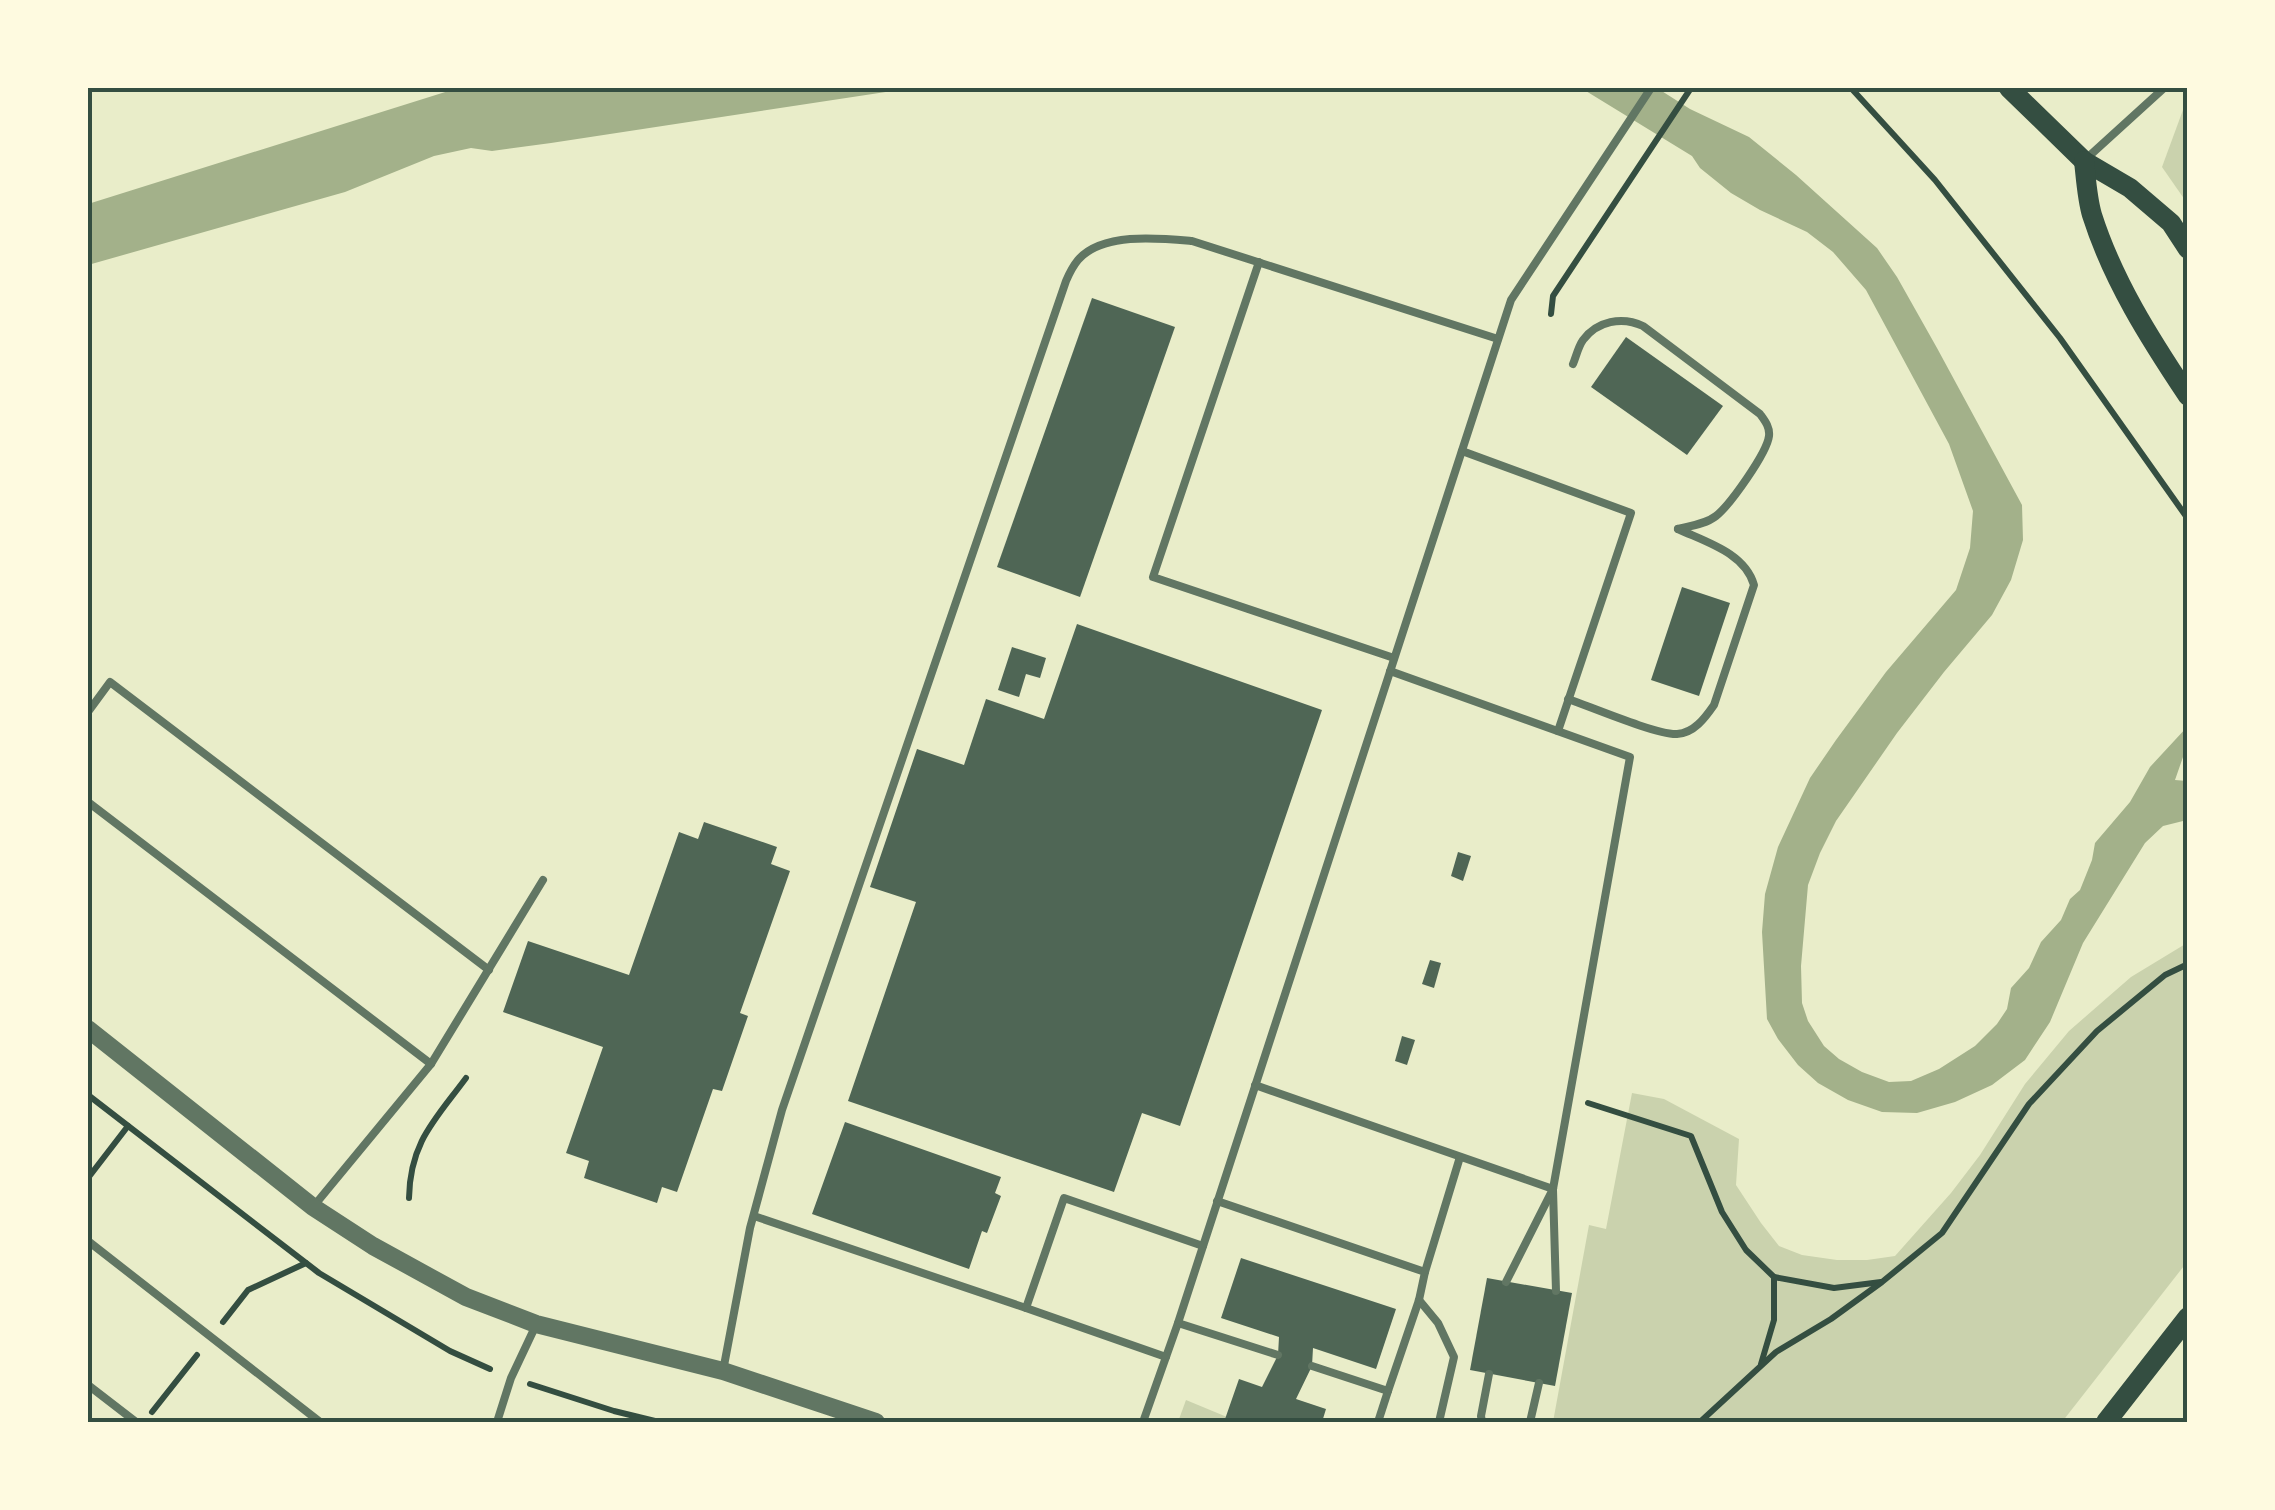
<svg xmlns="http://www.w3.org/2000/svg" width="2275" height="1510" viewBox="0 0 2275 1510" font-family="Raleway,sans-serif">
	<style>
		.green { fill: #cad2ad }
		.water { fill: #a3b18a }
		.building { fill: #4f6655 }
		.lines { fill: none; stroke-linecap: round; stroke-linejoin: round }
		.path { stroke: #344e41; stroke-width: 6 }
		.service { stroke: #617663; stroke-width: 8 }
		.tertiary { stroke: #617663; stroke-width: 18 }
		.secondary { stroke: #344e41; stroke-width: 20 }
		.neatline { fill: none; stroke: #344e41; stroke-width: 4 }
	</style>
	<rect width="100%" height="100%" fill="#e9edc9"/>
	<g class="green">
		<polygon points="2187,99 2187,203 2162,167"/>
		<polygon points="2187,943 2187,1262 2062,1422 1553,1422 1589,1225 1606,1229 1632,1093 1664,1099 1739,1139 1736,1185 1761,1223 1779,1246 1802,1255 1837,1260 1867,1260 1895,1256 1951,1193 1980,1155 2025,1084 2069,1031 2131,977"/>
		<polygon points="1186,1400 1239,1422 1178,1422"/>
	</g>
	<g class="water">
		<polygon points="458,88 912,88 551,143 492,151 471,148 434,156 345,192 88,265 88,204"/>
		<polygon points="1581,88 1657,88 1690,109 1749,137 1796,175 1877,248 1897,277 1937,348 2022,505 2023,540 2011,580 1992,615 1944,672 1897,733 1836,821 1820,853 1808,885 1801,966 1802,1003 1808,1021 1824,1046 1839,1059 1862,1072 1889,1082 1911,1081 1939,1069 1975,1046 1997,1024 2007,1009 2011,988 2029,968 2041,942 2061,920 2070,899 2080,890 2092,860 2095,843 2130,802 2150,767 2187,727 2187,753 2183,757 2175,780 2187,781 2187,820 2163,826 2145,843 2083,943 2050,1022 2025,1060 1992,1085 1955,1102 1917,1113 1882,1112 1848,1100 1818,1083 1798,1065 1778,1039 1767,1019 1762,932 1765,894 1778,847 1810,778 1836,740 1886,672 1956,590 1970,548 1973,511 1949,444 1866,290 1833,252 1807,232 1760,210 1731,193 1700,168 1692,156"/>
	</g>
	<g class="building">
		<polygon points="1092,298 1175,327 1080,597 997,567"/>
		<polygon points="1626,337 1723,406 1687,455 1591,387"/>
		<polygon points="1682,587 1730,603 1699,696 1651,680"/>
		<polygon points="1077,624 1322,710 1180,1126 1142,1113 1114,1192 848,1101 916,902 870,887 917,749 964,765 986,699 1044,719"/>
		<polygon points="1012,647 1046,658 1040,678 1026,674 1019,697 998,690"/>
		<polygon points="704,822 777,847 771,864 790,871 740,1013 748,1016 722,1091 713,1089 677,1192 662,1187 657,1203 584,1178 589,1161 566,1153 603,1047 503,1012 528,941 629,975 679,832 698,839"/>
		<polygon points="1458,852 1471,856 1463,881 1451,876"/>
		<polygon points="1430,960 1441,963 1434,988 1422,984"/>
		<polygon points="1402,1036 1415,1040 1407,1065 1395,1061"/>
		<polygon points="845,1122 1001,1177 995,1193 1001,1196 987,1233 982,1231 969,1269 812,1214"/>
		<polygon points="1241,1258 1396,1309 1376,1369 1313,1348 1312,1366 1296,1399 1326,1409 1322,1422 1224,1422 1239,1379 1262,1387 1278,1355 1279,1337 1221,1318"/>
		<polygon points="1487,1278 1572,1293 1555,1386 1470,1370"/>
	</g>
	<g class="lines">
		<g class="path">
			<polyline points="1851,88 1935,180 2060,338 2188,519"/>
			<polyline points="1551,314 1553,296 1691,88"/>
			<polyline points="88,1095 319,1273 450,1351 490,1369"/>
			<polyline points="1588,1103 1691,1136 1722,1212 1746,1250 1774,1277 1834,1288 1881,1282"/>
			<polyline points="88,1178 128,1126"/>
			<path d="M409 1198C410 1142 435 1120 466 1078"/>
			<polyline points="223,1322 248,1290 306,1263"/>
			<polyline points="1761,1364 1774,1320 1774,1277"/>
			<polyline points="530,1384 614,1411 659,1422"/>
			<polyline points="152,1412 197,1355"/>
			<polyline points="1700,1422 1776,1352 1831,1319 1882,1282 1942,1233 2029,1104 2097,1031 2165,975 2188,964"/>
		</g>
		<g class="service">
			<polyline points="2087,158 2164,88"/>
			<polyline points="1259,262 1153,577 1394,658"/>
			<path d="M1573 364C1576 357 1578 347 1583 340 1597 321 1622 316 1643 326L1760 414C1765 421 1770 427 1769 436 1767 453 1730 505 1716 516 1706 524 1690 526 1678 529"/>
			<polyline points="1462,451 1631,513 1558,731"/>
			<path d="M1568 699C1591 707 1657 735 1677 734 1694 733 1705 718 1714 705L1754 585C1745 553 1706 542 1678 529"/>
			<polyline points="88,712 110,682 489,970"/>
			<polyline points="88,802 431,1064"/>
			<polyline points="1255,1085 1553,1189 1630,757 1390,671"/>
			<polyline points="1553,1190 1556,1291"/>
			<polyline points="1217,1201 1425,1272 1419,1300 1388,1391 1312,1366"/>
			<polyline points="313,1207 431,1064 543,880"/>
			<polyline points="754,1216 1026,1308"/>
			<polyline points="88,1241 320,1422"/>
			<polyline points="1425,1272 1460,1157"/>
			<polyline points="1506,1282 1553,1189"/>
			<polyline points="1419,1300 1438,1323 1454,1357 1439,1422"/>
			<polyline points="1178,1323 1278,1355"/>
			<polyline points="1166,1357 1026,1308 1064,1198 1203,1246"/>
			<path d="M723 1371 750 1228 782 1110 1066 281C1069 274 1073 266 1078 260 1102 232 1159 238 1192 241L1498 339"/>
			<polyline points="88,1385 136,1422"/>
			<polyline points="497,1422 511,1378 536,1325"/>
			<polyline points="1143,1422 1178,1323 1511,300 1651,88"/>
			<polyline points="1378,1422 1388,1391"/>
			<polyline points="1482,1422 1481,1416 1489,1374"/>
			<polyline points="1530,1422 1539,1383"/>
		</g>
		<polyline class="tertiary" points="88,1029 313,1207 373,1246 466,1297 536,1324 723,1371 876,1422"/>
		<g class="secondary">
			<polyline points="2009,88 2084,161 2130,188 2171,223 2188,249"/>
			<path d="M2084 161C2086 178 2087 198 2092 215 2113 281 2150 339 2188 396"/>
			<polyline points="2106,1422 2188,1317"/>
		</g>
	</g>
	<rect width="2275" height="1510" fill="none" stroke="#fefae0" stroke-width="180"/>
	<rect x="90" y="90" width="2095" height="1330" class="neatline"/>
</svg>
